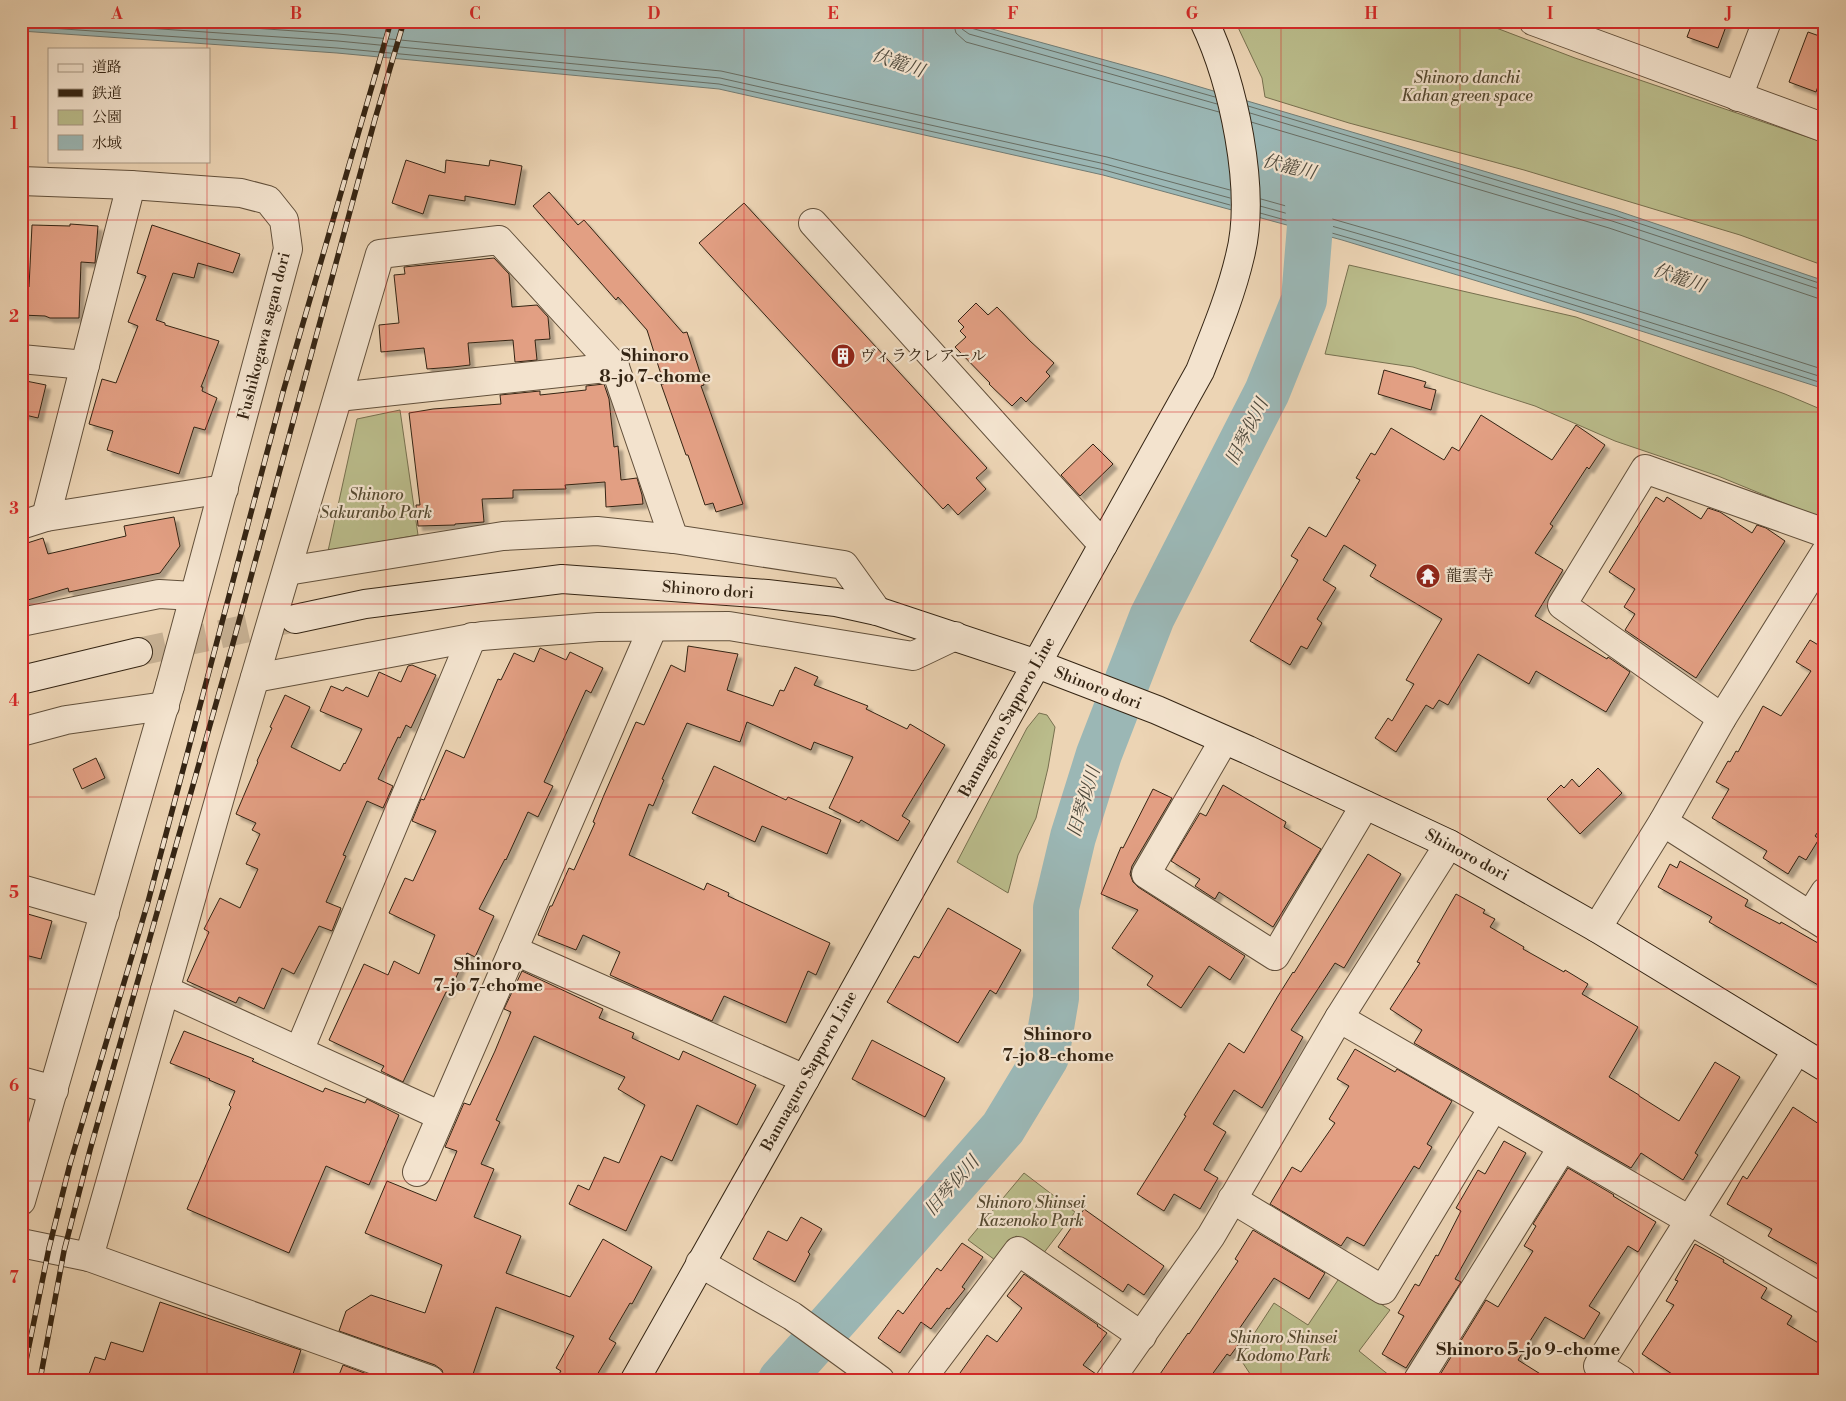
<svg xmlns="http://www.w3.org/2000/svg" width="1846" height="1401" viewBox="0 0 1846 1401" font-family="'Libre Bodoni','Noto Serif JP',serif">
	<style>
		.green { fill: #babc8b; stroke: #77704f }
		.water { fill: #9bb7b5; stroke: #727c74 }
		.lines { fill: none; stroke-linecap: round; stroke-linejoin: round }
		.shore { stroke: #686e64; stroke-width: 1 }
		.river { stroke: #9bb7b5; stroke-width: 46 }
		.building { fill: #e29f83; stroke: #342413; filter: url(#shadow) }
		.secondary-tunnel { stroke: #c7b194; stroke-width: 28; stroke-dasharray: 28 14; stroke-linecap: butt }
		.minor-casing { stroke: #62503b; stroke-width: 30 }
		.tertiary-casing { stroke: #62503b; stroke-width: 30 }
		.secondary-casing { stroke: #342413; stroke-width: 30 }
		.minor { stroke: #f3e3ce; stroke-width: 28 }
		.tertiary { stroke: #f3e3ce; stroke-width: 28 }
		.secondary { stroke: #f3e3ce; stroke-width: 28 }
		.rail-casing { stroke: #342413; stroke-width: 5.5 }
		.rail { stroke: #f3e3ce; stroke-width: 4; stroke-dasharray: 11; stroke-linecap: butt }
		.grid { fill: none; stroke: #d62828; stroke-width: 1; stroke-opacity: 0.55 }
		.labels { text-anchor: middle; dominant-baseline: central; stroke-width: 4.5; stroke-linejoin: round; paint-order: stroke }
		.park-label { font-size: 16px; font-style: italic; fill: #564a31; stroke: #f3e3ce }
		.street-label { font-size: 16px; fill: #342413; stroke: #f3e3ce }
		.poi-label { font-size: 16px; fill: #342413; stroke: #f3e3ce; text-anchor: start }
		.water-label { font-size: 18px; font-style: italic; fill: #4e493c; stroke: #f3e3ce }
		.neighbourhood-label { font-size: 18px; font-weight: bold; fill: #342413; stroke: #f3e3ce }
		.neatline { fill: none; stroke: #d62828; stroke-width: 2 }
		.grid-label { font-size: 16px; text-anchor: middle; font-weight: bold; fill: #d62828 }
	</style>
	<defs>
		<filter id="shadow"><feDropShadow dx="4.5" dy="4.5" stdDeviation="1" flood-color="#0004"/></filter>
	</defs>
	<rect width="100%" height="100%" fill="#ecd4b4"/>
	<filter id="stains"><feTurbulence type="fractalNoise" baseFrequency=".004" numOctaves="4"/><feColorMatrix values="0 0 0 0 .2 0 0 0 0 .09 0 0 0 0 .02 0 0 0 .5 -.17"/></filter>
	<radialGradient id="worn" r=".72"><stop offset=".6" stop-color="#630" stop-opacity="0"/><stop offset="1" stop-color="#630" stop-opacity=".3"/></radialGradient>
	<g class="green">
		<polygon points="1235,21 1478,21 1575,58 1825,143 1825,266 1740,235 1524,170 1349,123 1265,97 1262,78"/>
		<polygon points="1349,265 1576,317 1785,394 1825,411 1825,520 1718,476 1615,441 1535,406 1413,367 1325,354"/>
		<polygon points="400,410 418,535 328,551 357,419"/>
		<polygon points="1039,713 1047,715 1055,727 1048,768 1036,818 1018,855 1008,893 957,862 1027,728"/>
		<polygon points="1024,1173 1075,1212 1043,1254 1016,1236 995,1260 968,1240"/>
		<polygon points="1340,1277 1390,1310 1359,1351 1395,1380 1254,1380 1239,1357 1274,1303 1308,1325"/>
	</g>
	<polygon class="water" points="21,21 963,21 1163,76 1615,210 1825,281 1825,389 1622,325 1342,240 1103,175 719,89 337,53 21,31"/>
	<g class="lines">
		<g class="shore">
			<polyline points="43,21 338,41 720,78 1105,164 1230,198"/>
			<polyline points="153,21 338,34 721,71 1107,157 1230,190"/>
			<polyline points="953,21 956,33 966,42 1219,112"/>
			<polyline points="960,21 962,29 969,34 1217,104"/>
			<polyline points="967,21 967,26 971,28 1215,97"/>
			<polyline points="21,26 337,48 719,84 1104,170 1230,205"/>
			<polyline points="1248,106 1614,215 1825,285"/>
			<polyline points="1250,113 1612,221 1825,291"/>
			<polyline points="1251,122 1609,228 1817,298 1825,299"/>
			<path d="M1261 199C1450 251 1638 310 1825 370"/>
			<path d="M1260 206C1450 258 1637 318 1825 378"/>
			<path d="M1260 213C1450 265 1637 324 1825 384"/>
		</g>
		<polyline class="river" points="781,1380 846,1307 1003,1128 1046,1057 1056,998 1056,908 1073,837 1099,754 1152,617 1267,392 1304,300 1310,226 1305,170"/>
	</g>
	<g class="building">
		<polygon points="1693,21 1728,21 1718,48 1687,37"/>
		<polygon points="1808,32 1825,38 1825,67 1816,92 1789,82"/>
		<polygon points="406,160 445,173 446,160 489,166 490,160 522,166 515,205 465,196 465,201 429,195 423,214 392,203"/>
		<polygon points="549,192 578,225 584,220 683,333 687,332 704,385 701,386 743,504 716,512 713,503 705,505 688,455 686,455 661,384 664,384 647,330 618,297 616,300 533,206"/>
		<polygon points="744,203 987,468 976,478 986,489 958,515 948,504 943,509 699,243"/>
		<polygon points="70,224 98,226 95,263 81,262 79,318 50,318 45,316 21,315 21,287 29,287 32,225 70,226"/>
		<polygon points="152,225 240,254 233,273 198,263 194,278 173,273 156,320 165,323 165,325 219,341 201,387 203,387 202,391 217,398 205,430 194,427 179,474 107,450 113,431 89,424 102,379 116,383 138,326 128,322 146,276 137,273"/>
		<polygon points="494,258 509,274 512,307 537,305 548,317 550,339 535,340 537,360 515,362 513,340 468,343 470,365 453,367 427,369 424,348 381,352 379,325 399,323 394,275 405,274 404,267"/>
		<polygon points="976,303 988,315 997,307 1030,341 1054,363 1046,372 1050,376 1026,402 1021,397 1012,406 989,384 990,383 955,347 966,337 960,331 964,327 958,321"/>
		<polygon points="1384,370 1426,382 1424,387 1436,390 1431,410 1378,394"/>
		<polygon points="21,380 46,385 38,418 21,414"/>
		<polygon points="604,384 609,399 614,447 618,446 621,480 637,478 642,495 643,504 606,507 605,482 565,485 566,489 513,490 513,498 482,499 484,522 455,524 455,525 418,526 416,505 420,505 409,413 433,409 501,404 500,395 540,391 540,395 586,390 586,386"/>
		<polygon points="1481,415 1552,460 1576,425 1605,445 1589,469 1587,467 1550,524 1553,526 1535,553 1563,570 1535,616 1607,659 1608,657 1630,672 1606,712 1536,671 1529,684 1478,654 1448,705 1439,700 1433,709 1426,705 1396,752 1375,738 1388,718 1392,721 1414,684 1406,680 1442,619 1370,576 1376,565 1344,545 1323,580 1336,588 1317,619 1322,623 1307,649 1301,646 1290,665 1250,641 1298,560 1291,556 1309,527 1326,537 1360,480 1356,478 1371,453 1375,455 1391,428 1444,460 1452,447 1459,451"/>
		<polygon points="1093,444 1113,464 1080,496 1061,475"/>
		<polygon points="1656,497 1664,502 1667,497 1701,519 1708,508 1720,512 1752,533 1757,525 1766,528 1785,541 1696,678 1625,630 1635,614 1624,607 1635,589 1609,572"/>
		<polygon points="174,517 180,546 160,573 69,592 68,588 21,602 21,545 43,538 48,554 126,536 124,526"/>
		<polygon points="1810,640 1825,649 1825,822 1815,836 1819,839 1806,860 1799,856 1788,874 1763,858 1767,851 1712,818 1729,789 1716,782 1728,761 1730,762 1736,751 1738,752 1763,706 1781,716 1811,671 1796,662"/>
		<polygon points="688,646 738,654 727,690 773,706 780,690 784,691 795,667 818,677 814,685 868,706 866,709 907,729 910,724 945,745 902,816 910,821 898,841 861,820 859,823 829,808 853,757 814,742 811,750 747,722 740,742 687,723 662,779 664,780 653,806 649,804 629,855 704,890 707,883 729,893 728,896 830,943 816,975 808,971 786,1023 724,996 712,1021 610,975 620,952 583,935 576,950 538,935 550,906 552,906 569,868 574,870 595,823 593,822 604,795 636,722 644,725 671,665 685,672"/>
		<polygon points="540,648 566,660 570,652 603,668 591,693 586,690 544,782 553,786 538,817 528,812 506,860 505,859 479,909 494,916 475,957 467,953 449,993 446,992 403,1082 381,1071 384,1066 329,1040 364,964 388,975 394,961 419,974 435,935 389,913 405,878 413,881 436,831 412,821 421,799 424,800 446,750 464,758 498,679 501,680 514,653 534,662"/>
		<polygon points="412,665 436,675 411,728 406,725 400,738 398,737 378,779 393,786 383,808 367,801 343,855 346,856 326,902 341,908 332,931 319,926 294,974 282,968 264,1009 239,997 236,1003 187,981 209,932 204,929 220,898 240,908 258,869 246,864 260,834 252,830 256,823 236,814 258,762 257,761 272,728 270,727 285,695 310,707 291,747 340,771 344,763 345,764 362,729 320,711 331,686 343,691 346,687 368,697 379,672 401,682 408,666"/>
		<polygon points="96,758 105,778 82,789 73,769"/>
		<polygon points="714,766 786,800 788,797 841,820 827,854 762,826 755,842 692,813"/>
		<polygon points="1598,768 1622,793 1580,834 1547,799 1561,785 1564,788 1572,779 1579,787"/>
		<polygon points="1223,785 1286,822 1284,827 1321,849 1273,927 1219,892 1215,899 1195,886 1200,879 1171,861 1200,813 1206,816"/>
		<polygon points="1153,789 1172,798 1132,866 1130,874 1133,882 1138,887 1245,956 1230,980 1209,966 1181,1008 1147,985 1153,976 1112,948 1138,910 1101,894 1121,847 1123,848"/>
		<polygon points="1368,854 1401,874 1344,968 1335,963 1291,1030 1303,1037 1262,1108 1234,1090 1213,1124 1226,1132 1204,1170 1218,1178 1200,1209 1174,1194 1164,1211 1137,1194 1186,1116 1184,1115 1229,1043 1244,1053 1278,996 1293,972 1294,973"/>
		<polygon points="1680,861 1748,900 1745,906 1780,924 1781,922 1825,947 1825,989 1709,922 1712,917 1658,887 1670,864 1677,868"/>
		<polygon points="1456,894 1485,910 1483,913 1495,919 1490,927 1524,947 1523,949 1564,972 1565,970 1588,984 1582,994 1638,1027 1609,1077 1639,1095 1639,1096 1679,1121 1715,1062 1740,1077 1695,1153 1698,1155 1683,1180 1641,1153 1631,1168 1414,1043 1422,1030 1390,1009 1420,963 1417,962"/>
		<polygon points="948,908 1021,950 996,994 990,990 958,1043 887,1002 914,956 919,958"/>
		<polygon points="21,912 52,921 41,959 21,954"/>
		<polygon points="522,971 603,1009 599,1018 634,1033 632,1038 679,1060 683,1051 756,1085 737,1125 697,1105 672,1161 661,1156 626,1231 569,1204 578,1185 589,1190 604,1157 619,1163 645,1105 618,1089 625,1077 534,1036 496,1120 500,1122 481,1164 494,1169 474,1217 521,1236 506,1273 570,1297 603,1239 652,1267 632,1304 630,1303 609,1339 616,1343 594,1380 555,1380 561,1371 556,1368 574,1336 496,1307 471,1380 445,1380 442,1370 435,1365 339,1331 346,1311 371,1295 425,1313 442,1265 365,1233 387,1181 436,1201 457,1151 445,1147 464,1103 470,1105 495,1051 511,1012 504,1009"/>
		<polygon points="184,1031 254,1059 252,1061 323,1092 325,1088 365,1103 367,1099 399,1115 369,1185 326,1166 289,1253 187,1209 231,1107 229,1105 235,1091 209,1080 210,1079 170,1063"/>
		<polygon points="872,1040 945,1078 925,1117 852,1079"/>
		<polygon points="1355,1049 1395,1072 1397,1069 1452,1101 1427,1144 1432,1147 1419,1169 1414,1166 1364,1246 1347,1237 1341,1246 1270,1204 1292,1167 1301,1172 1335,1123 1329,1119 1349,1086 1337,1079"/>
		<polygon points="1793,1107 1825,1128 1825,1268 1768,1236 1772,1229 1727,1204 1743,1176 1747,1179"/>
		<polygon points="1504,1141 1526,1153 1455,1279 1461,1282 1406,1368 1382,1354 1404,1316 1398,1313 1415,1284 1419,1286 1436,1255 1438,1256 1461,1211 1456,1208 1478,1170 1485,1174"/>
		<polygon points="1568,1168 1614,1195 1613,1196 1656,1222 1638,1252 1628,1246 1589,1306 1600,1313 1584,1339 1545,1317 1518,1360 1550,1380 1440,1380 1438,1378 1486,1300 1498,1307 1533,1251 1524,1246 1536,1226 1533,1224"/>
		<polygon points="1084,1209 1164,1266 1144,1295 1128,1284 1123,1292 1058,1247"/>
		<polygon points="801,1217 822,1229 808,1252 810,1254 795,1282 753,1259 768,1231 787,1241"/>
		<polygon points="1253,1230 1325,1273 1309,1299 1274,1278 1237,1332 1244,1337 1230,1356 1227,1354 1208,1380 1156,1380 1188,1333 1189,1334 1238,1261 1235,1259"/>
		<polygon points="962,1243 983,1257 962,1287 965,1289 949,1309 947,1308 931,1329 921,1322 900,1353 878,1338 898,1310 903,1314 937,1268 941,1271"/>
		<polygon points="1695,1244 1724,1260 1723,1262 1767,1288 1761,1298 1792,1316 1787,1324 1825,1347 1825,1380 1681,1380 1642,1354 1674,1305 1666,1301 1678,1281 1675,1280"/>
		<polygon points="1024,1274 1098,1325 1097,1326 1107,1333 1083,1365 1096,1374 1095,1380 955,1380 987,1335 997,1342 1022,1308 1007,1296"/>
		<polygon points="160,1302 301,1350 291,1380 87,1380 95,1357 105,1360 111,1342 143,1352"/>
		<polygon points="343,1365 383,1380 337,1380"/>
	</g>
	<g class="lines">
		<polyline class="secondary-tunnel" points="138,652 291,619"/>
		<defs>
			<g id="minor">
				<polyline points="1738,97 1767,21"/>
				<polyline points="813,223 1103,545"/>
				<polyline points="21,359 85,365"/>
				<polyline points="338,397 615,367"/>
				<polyline points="46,517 131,185"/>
				<polyline points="21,525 46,517 224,489"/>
				<polyline points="287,571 503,536 597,531 674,539 844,565 877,611"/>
				<polyline points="21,622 159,594 194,596"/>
				<polyline points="255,678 482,636 598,627 729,626 913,656 955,636"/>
				<polyline points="1722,718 1562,605 1645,469 1825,533"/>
				<polyline points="21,732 66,720 165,706"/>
				<polyline points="1224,740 1146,874 1275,956 1365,805"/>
				<polyline points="1663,822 1825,925"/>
				<polyline points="21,889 105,913"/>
				<polyline points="1810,916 1825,892"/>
				<polyline points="513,950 805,1079"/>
				<polyline points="165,990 441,1116"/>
				<polyline points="1339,1018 1691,1221 1825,1300"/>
				<polyline points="299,1051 472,637"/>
				<polyline points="21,1081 54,1090"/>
				<polyline points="417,1172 653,627"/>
				<polyline points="1232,1199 1383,1290 1493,1108"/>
				<polyline points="21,1201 170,686"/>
				<polyline points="21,1243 89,1257 430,1380"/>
				<polyline points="89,1257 232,755 380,254 499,240 615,367 674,539"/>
				<polyline points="700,1263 792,1316 880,1380"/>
				<polyline points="921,1380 1018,1251 1142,1336"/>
				<polyline points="1110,1380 1211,1236 1339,1018 1449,844"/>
				<polyline points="1418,1380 1562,1148"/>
				<polyline points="1621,1380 1598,1366 1797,1050"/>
			</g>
			<g id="tertiary">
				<polyline points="1533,21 1825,128"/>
				<polyline points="21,181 131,185 241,193 268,200 284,220 288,249 170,686"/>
				<polyline points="1597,928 1663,822 1722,718 1825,553"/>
			</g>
			<g id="secondary">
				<polyline points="295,619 365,604 562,579 767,594 836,602 877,611 1037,664 1157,710 1248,750 1449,844 1597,928 1825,1067"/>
				<polyline points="21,680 138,652"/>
				<path d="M635 1380 805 1079 1200 371C1215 333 1231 295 1240 256 1257 190 1233 82 1204 21"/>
			</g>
		</defs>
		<use href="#minor" class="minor-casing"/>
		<use href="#tertiary" class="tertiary-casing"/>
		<use href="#secondary" class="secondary-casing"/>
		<use href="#minor" class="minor"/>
		<use href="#tertiary" class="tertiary"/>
		<use href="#secondary" class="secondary"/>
		<defs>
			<g id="rail">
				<polyline points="22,1380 49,1248 70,1164 148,902 283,392 391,21"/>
				<polyline points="40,1380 64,1251 90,1150 232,647 375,119 404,21"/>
			</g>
		</defs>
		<use href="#rail" class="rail-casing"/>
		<use href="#rail" class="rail"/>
	</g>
	<path class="grid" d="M207 21V49M386 21V1380M565 21V1380M744 21V1380M923 21V1380M1102 21V1380M1281 21V1380M1460 21V1380M1639 21V1380M207 161V1380M21 220H1825M21 412H1825M21 604H1825M21 797H1825M21 989H1825M21 1181H1825"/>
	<defs>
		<symbol id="building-disc" viewBox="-11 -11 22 22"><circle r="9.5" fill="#8f2418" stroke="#f3e3ce"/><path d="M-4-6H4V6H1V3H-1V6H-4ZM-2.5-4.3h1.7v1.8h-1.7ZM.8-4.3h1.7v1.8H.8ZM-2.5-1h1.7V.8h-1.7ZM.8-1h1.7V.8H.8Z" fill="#fff"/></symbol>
		<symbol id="temple-disc" viewBox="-11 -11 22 22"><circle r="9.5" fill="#8f2418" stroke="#f3e3ce"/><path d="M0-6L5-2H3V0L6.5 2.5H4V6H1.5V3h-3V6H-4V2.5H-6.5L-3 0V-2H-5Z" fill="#fff"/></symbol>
	</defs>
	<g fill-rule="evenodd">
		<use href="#building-disc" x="829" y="342" width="28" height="28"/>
		<use href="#temple-disc" x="1414" y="562" width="28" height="28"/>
	</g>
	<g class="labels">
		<g class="park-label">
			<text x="1467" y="78">Shinoro danchi<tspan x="1467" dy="18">Kahan green space</tspan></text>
			<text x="376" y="495">Shinoro<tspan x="376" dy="18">Sakuranbo Park</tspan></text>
			<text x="1031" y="1203">Shinoro Shinsei<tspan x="1031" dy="18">Kazenoko Park</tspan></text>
			<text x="1283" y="1338">Shinoro Shinsei<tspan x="1283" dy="18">Kodomo Park</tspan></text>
		</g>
		<g class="street-label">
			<text transform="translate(264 336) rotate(-76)">Fushikogawa sagan dori</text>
			<text transform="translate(708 590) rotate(4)">Shinoro dori</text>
			<text transform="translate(1098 688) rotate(21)">Shinoro dori</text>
			<text transform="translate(1007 717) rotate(-61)">Bannaguro Sapporo Line</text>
			<text transform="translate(1467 855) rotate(28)">Shinoro dori</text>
			<text transform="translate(809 1071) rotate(-61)">Bannaguro Sapporo Line</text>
		</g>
		<g class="poi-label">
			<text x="860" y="356">ヴィラクレアール</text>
			<text x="1446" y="576">龍雲寺</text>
		</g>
		<g class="water-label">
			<text transform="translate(898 63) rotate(19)">伏籠川</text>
			<text transform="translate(1289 167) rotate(14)">伏籠川</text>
			<text transform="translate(1679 278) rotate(19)">伏籠川</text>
			<text transform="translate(1247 432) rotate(-63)">旧琴似川</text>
			<text transform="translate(1084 802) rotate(-73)">旧琴似川</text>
			<text transform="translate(952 1186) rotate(-49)">旧琴似川</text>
		</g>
		<g class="neighbourhood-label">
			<text x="655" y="355">Shinoro<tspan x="655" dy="21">8-jo 7-chome</tspan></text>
			<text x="488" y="964">Shinoro<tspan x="488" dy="21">7-jo 7-chome</tspan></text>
			<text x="1058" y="1034">Shinoro<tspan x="1058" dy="21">7-jo 8-chome</tspan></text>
			<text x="1528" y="1349">Shinoro 5-jo 9-chome</text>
		</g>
	</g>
	<rect width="1846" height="1401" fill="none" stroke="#ecd4b4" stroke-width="55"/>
	<rect x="48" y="48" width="162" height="115" fill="#f3e3ce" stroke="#a79783"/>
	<rect x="58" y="64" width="25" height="8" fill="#f3e3ce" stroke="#a79783"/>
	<text x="92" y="72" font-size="15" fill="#342413">道路</text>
	<rect x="58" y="89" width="25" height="8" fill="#342413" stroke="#a79783"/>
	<text x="92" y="98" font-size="15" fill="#342413">鉄道</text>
	<rect x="58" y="110" width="25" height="15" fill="#babc8b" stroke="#a79783"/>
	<text x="92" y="122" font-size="15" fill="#342413">公園</text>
	<rect x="58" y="135" width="25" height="15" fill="#9bb7b5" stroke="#a79783"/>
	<text x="92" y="148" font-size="15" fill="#342413">水域</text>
	<rect x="28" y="28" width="1790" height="1346" class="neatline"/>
	<g class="grid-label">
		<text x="117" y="19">A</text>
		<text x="296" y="19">B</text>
		<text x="475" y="19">C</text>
		<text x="654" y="19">D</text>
		<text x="833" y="19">E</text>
		<text x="1013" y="19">F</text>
		<text x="1192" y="19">G</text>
		<text x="1371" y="19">H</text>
		<text x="1550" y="19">I</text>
		<text x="1729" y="19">J</text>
		<text x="14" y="129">1</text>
		<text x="14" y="322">2</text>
		<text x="14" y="514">3</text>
		<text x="14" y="706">4</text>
		<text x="14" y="898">5</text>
		<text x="14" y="1091">6</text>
		<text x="14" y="1283">7</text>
	</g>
	<rect width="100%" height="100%" filter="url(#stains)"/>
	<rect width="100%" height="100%" fill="url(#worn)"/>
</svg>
